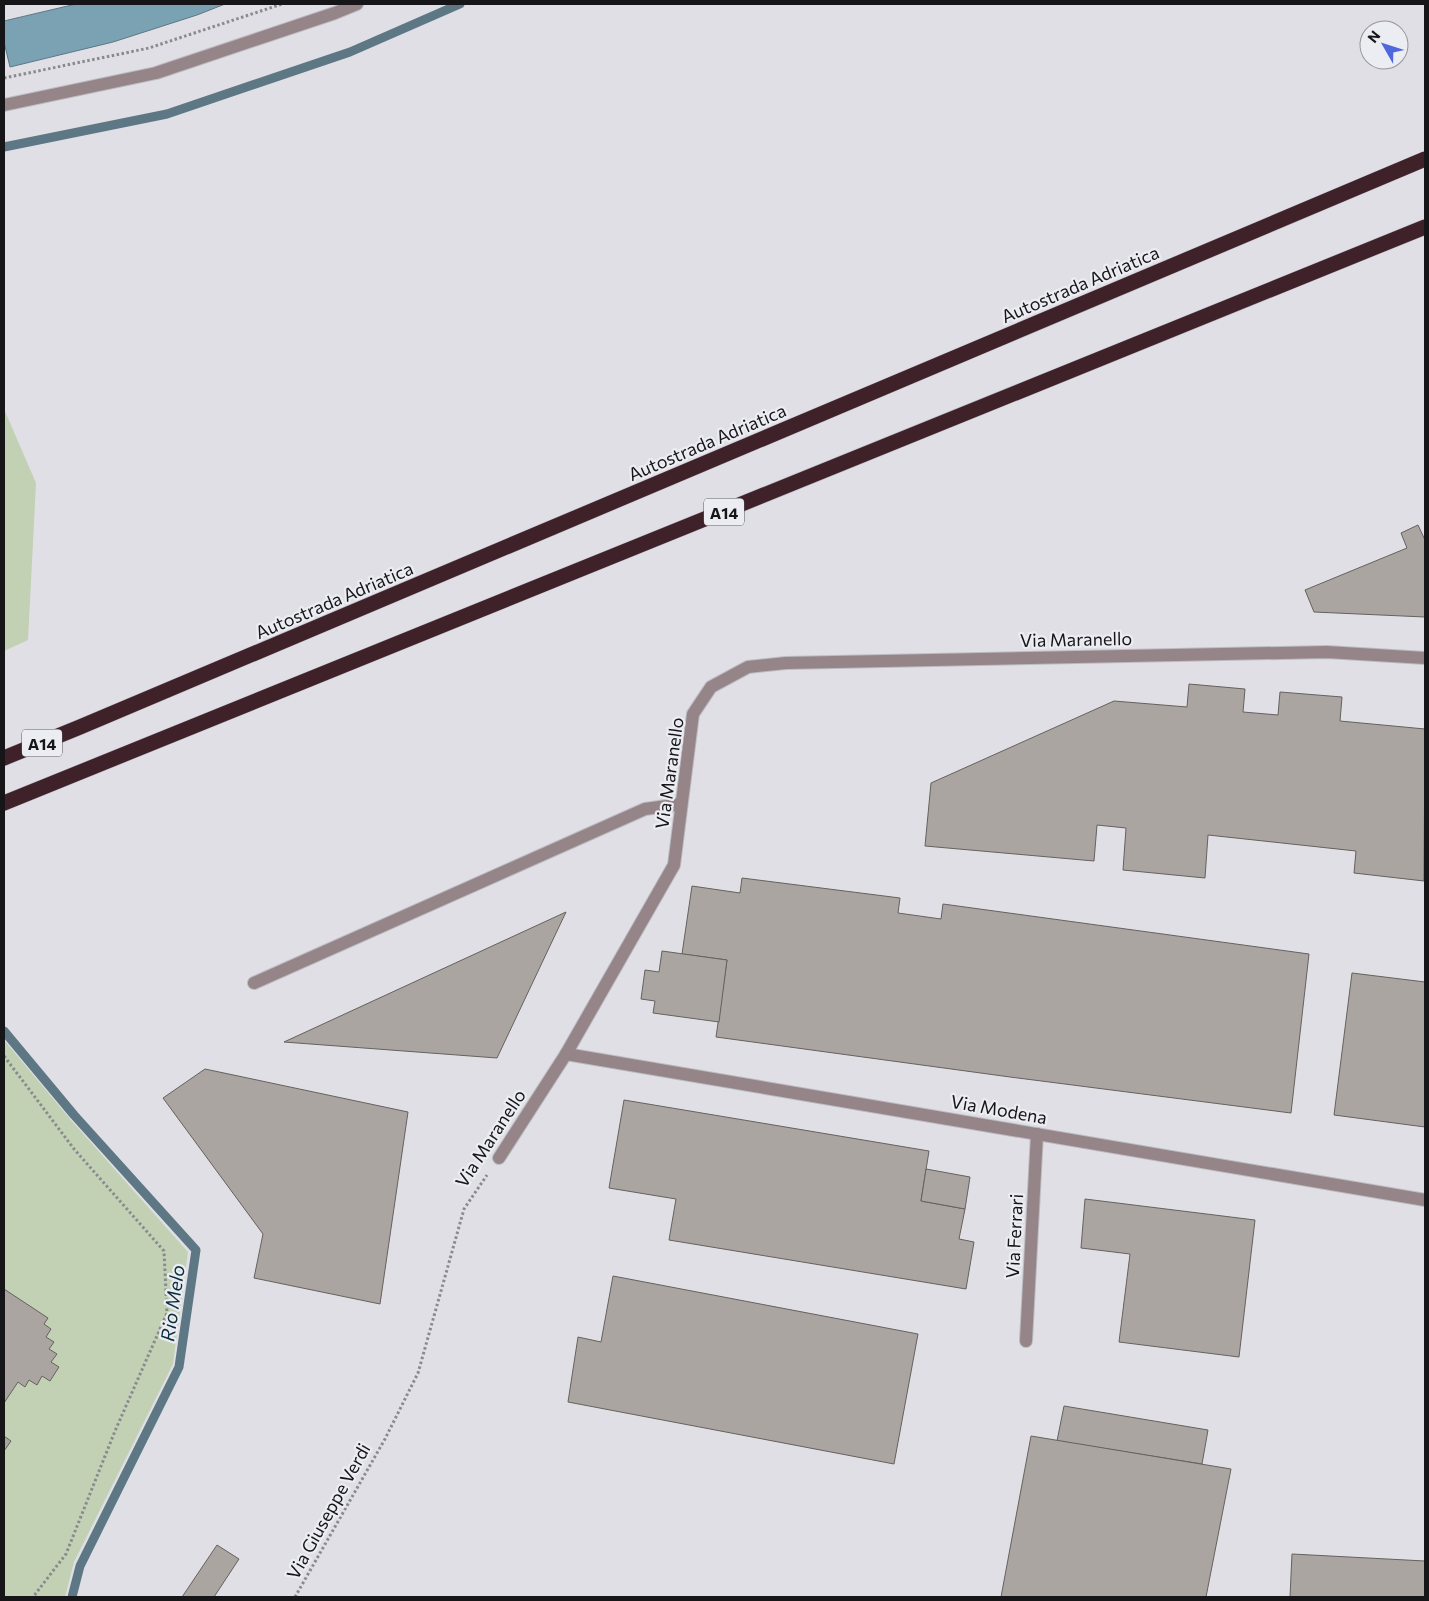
<svg xmlns="http://www.w3.org/2000/svg" width="1429" height="1601" viewBox="0 0 1429 1601" font-family="Commissioner,sans-serif">
	<style>
		.green { fill: #c2d1b4 }
		.water { fill: #7ba2b2; stroke: #5d7884 }
		.lines { fill: none; stroke-linecap: round; stroke-linejoin: round }
		.stream { stroke: #5d7884; stroke-width: 9 }
		.building { fill: #aba5a1; stroke: #66615d }
		.service-casing { stroke: #bbbbc0; stroke-width: 14 }
		.minor-casing { stroke: #bbbbc0; stroke-width: 14 }
		.motorway-casing { stroke: #bbbbc0; stroke-width: 16 }
		.path { stroke: #8a8a8e; stroke-width: 3; stroke-dasharray: 2.5 2.5; stroke-linecap: butt }
		.service { stroke: #958488; stroke-width: 12 }
		.minor { stroke: #958488; stroke-width: 12 }
		.motorway { stroke: #3f212a; stroke-width: 15 }
		.labels { text-anchor: middle; dominant-baseline: central; stroke-width: 4.5; stroke-linejoin: round; paint-order: stroke }
		.shield { fill: #ececf3; stroke: #56565a; stroke-width: 1 }
		.shield-label { font-size: 16px; font-weight: bold; fill: #161618 }
		.street-label { font-size: 18px; fill: #161618; stroke: #ececf3 }
		.water-label { font-size: 19px; font-style: italic; fill: #092f3c; stroke: #ececf3 }
	</style>
	<rect width="100%" height="100%" fill="#dfdfe5"/>
	<g class="green">
		<polygon points="4,409 36,483 28,640 4,651"/>
		<polygon points="4,1040 70,1119 188,1252 173,1364 74,1562 65,1597 4,1597"/>
	</g>
	<polygon class="water" points="76,4 225,4 197,15 113,42 10,67 4,42 4,21"/>
	<g class="lines">
		<g class="stream">
			<polyline points="4,147 167,114 350,52 460,4"/>
			<polyline points="4,1031 74,1115 196,1250 179,1367 80,1566 72,1597"/>
		</g>
	</g>
	<g class="building">
		<polygon points="1418,525 1425,540 1425,617 1314,612 1305,590 1407,548 1401,533"/>
		<polygon points="1189,684 1245,689 1243,712 1278,715 1280,692 1342,697 1340,721 1425,729 1424,881 1354,873 1356,851 1208,835 1205,878 1123,870 1126,828 1097,825 1094,861 925,846 931,783 1114,701 1187,707"/>
		<polygon points="742,878 900,898 898,913 941,919 943,904 1309,954 1291,1113 1010,1077 716,1037 727,960 682,954 692,886 740,893"/>
		<polygon points="566,912 497,1058 284,1042"/>
		<polygon points="662,951 727,960 719,1022 653,1013 655,1001 641,999 645,970 659,972"/>
		<polygon points="1352,973 1425,982 1425,1127 1334,1115"/>
		<polygon points="205,1069 408,1112 380,1304 254,1278 263,1234 163,1098"/>
		<polygon points="624,1100 929,1151 921,1201 965,1209 959,1239 974,1242 966,1289 669,1240 676,1199 609,1188"/>
		<polygon points="926,1169 970,1177 965,1209 921,1201"/>
		<polygon points="1085,1199 1255,1220 1239,1357 1119,1342 1130,1254 1081,1248"/>
		<polygon points="613,1276 918,1334 894,1464 568,1402 578,1337 601,1342"/>
		<polygon points="4,1289 48,1318 44,1324 51,1329 46,1337 54,1342 49,1349 57,1354 51,1362 59,1367 50,1381 42,1376 37,1385 29,1380 25,1387 18,1382 4,1403"/>
		<polygon points="1064,1406 1208,1430 1202,1464 1057,1441"/>
		<polygon points="4,1436 11,1441 4,1451"/>
		<polygon points="1031,1436 1231,1469 1206,1597 1001,1597"/>
		<polygon points="217,1545 239,1559 214,1597 182,1597"/>
		<polygon points="1292,1554 1425,1561 1425,1597 1290,1597"/>
	</g>
	<g class="lines">
		<defs>
			<polyline id="service" points="254,983 645,809 681,804"/>
			<g id="minor">
				<polyline points="4,105 156,73 335,13 357,4"/>
				<polyline points="566,1054 1425,1200"/>
				<polyline points="499,1158 566,1054 674,865 693,714 711,687 748,667 786,663 1327,652 1425,658"/>
				<polyline points="1026,1341 1037,1134"/>
			</g>
			<g id="motorway">
				<polyline points="4,758 80,727 1425,159"/>
				<polyline points="4,803 1425,227"/>
			</g>
		</defs>
		<use href="#service" class="service-casing"/>
		<use href="#minor" class="minor-casing"/>
		<use href="#motorway" class="motorway-casing"/>
		<g class="path">
			<polyline points="4,78 149,48 282,4"/>
			<polyline points="4,1056 74,1149 164,1251 167,1313 115,1431 66,1554 33,1597"/>
			<polyline points="295,1597 385,1439 418,1373 464,1209 487,1175"/>
		</g>
		<use href="#service" class="service"/>
		<use href="#minor" class="minor"/>
		<use href="#motorway" class="motorway"/>
	</g>
	<g class="labels">
		<g class="shield">
			<rect x="704" y="498.5" width="40" height="27" rx="4"/>
			<rect x="22" y="729.5" width="40" height="27" rx="4"/>
		</g>
		<g class="shield-label">
			<text x="724" y="512">A14</text>
			<text x="42" y="743">A14</text>
		</g>
		<g class="street-label">
			<text transform="translate(1080 284) rotate(-23)">Autostrada Adriatica</text>
			<text transform="translate(707 442) rotate(-23)">Autostrada Adriatica</text>
			<text transform="translate(334 600) rotate(-23)">Autostrada Adriatica</text>
			<text transform="translate(1076 639) rotate(-1)">Via Maranello</text>
			<text transform="translate(669 773) rotate(-82)">Via Maranello</text>
			<text transform="translate(999 1109) rotate(10)">Via Modena</text>
			<text transform="translate(490 1138) rotate(-57)">Via Maranello</text>
			<text transform="translate(1014 1236) rotate(-87)">Via Ferrari</text>
			<text transform="translate(328 1511) rotate(-61)">Via Giuseppe Verdi</text>
		</g>
		<g class="water-label">
			<text transform="translate(172 1303) rotate(-82)">Rio Melo</text>
		</g>
	</g>
	<rect width="1429" height="1601" fill="none" stroke="#161618" stroke-width="10"/>
	<g transform="translate(1384 45) rotate(309)"><circle r="24" fill="#ececf3" stroke="#96969b"/>
	<path d="M0-4L9 19L0 12L-9 19Z" fill="#4f67dc"/>
	<text y="-8" font-size="14" font-weight="bold" text-anchor="middle" fill="#161618">N</text>
	</g>
</svg>
